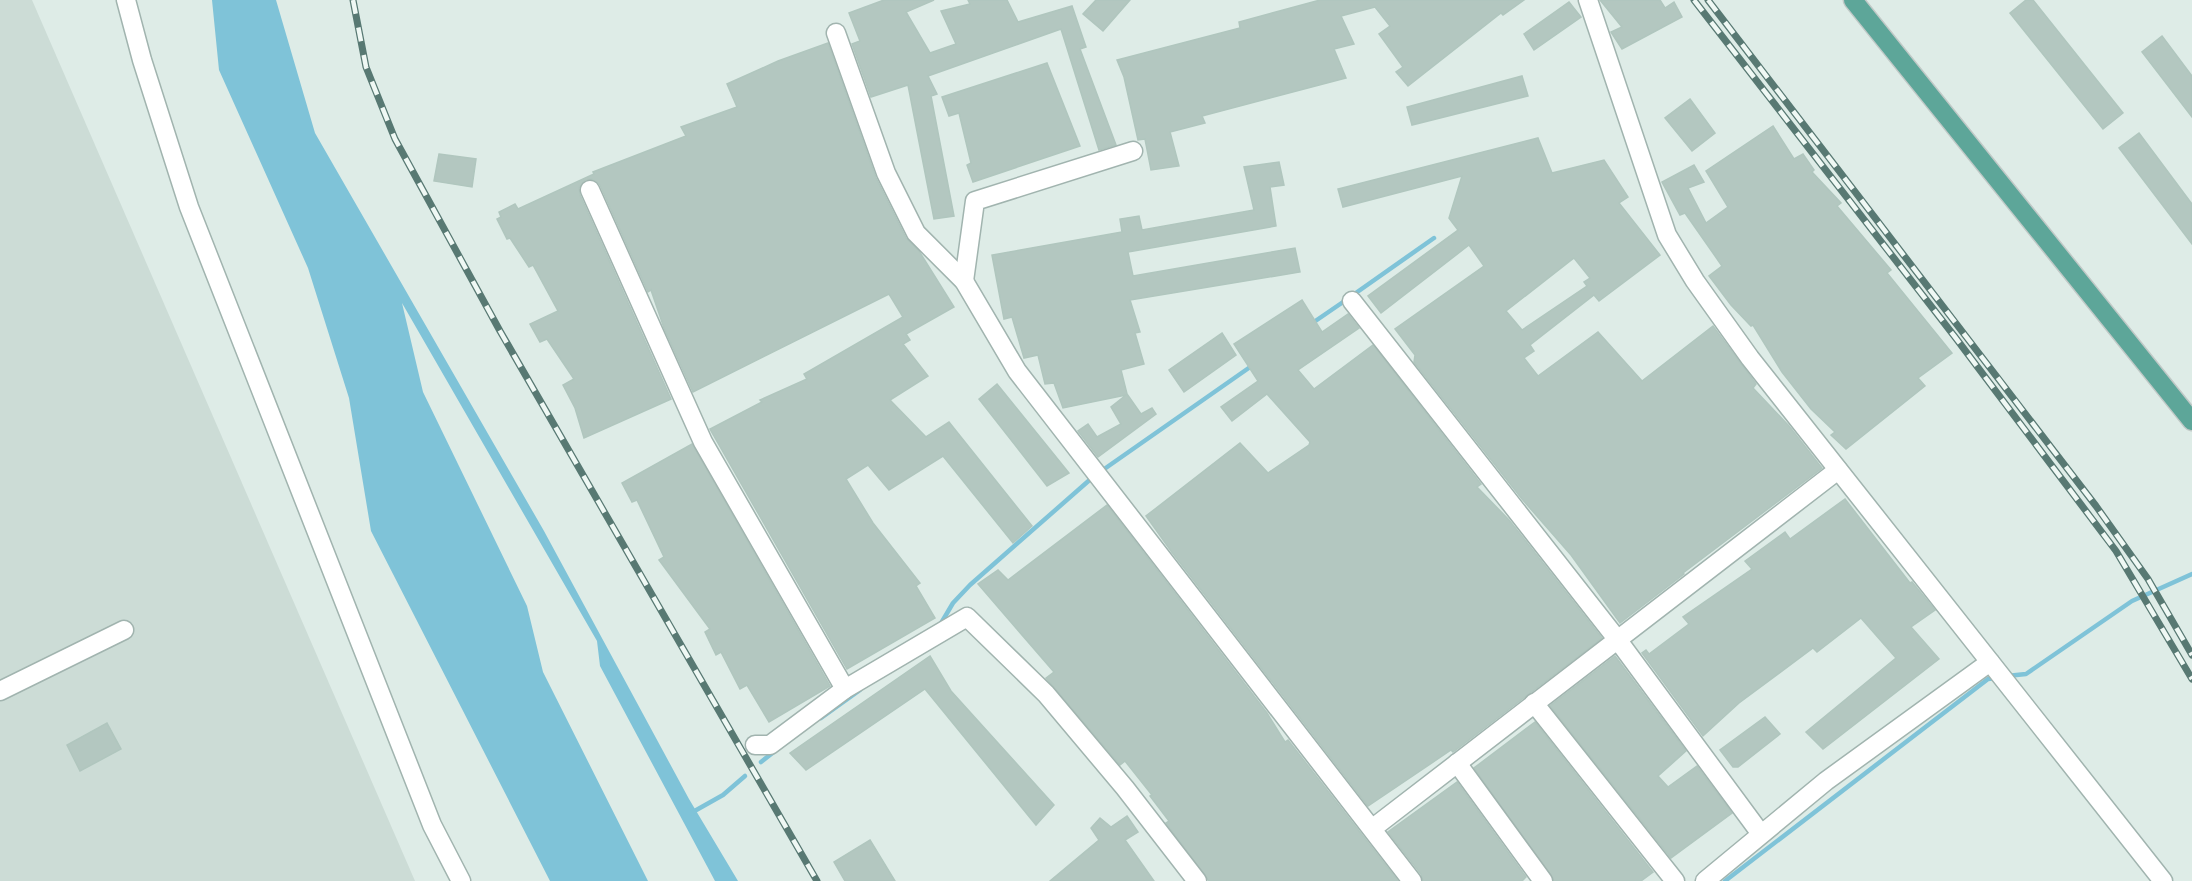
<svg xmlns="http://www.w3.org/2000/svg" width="2192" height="881" viewBox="0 0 2192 881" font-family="'Noto Sans',sans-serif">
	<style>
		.built { fill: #ccdcd6 }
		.water { fill: #7fc3d8 }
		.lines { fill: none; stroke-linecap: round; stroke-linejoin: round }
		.stream { stroke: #7fc3d8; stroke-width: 4.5 }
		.building { fill: #b3c7c0; stroke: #b0c6be; stroke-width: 1.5; fill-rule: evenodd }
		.minor-casing { stroke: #a1b4af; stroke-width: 21 }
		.major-casing { stroke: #c0c9c7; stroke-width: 21 }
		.minor { stroke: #fff; stroke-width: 18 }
		.major { stroke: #5da699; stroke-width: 18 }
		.rail-casing { stroke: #587973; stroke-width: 7 }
		.rail { stroke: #eff8f4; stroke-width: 4.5; stroke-dasharray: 14; stroke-linecap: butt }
	</style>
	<rect width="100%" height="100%" fill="#deece7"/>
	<polygon class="built" points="0,0 32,0 415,881 0,881"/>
	<polygon class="water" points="212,0 276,0 315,133 544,531 689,799 738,881 715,881 600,666 597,641 402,303 423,392 527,606 543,672 648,881 550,881 371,531 349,398 308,268 219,70"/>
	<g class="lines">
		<g class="stream">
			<polyline points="1353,295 1434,238"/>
			<polyline points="1311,324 1346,300"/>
			<polyline points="1100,472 1253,365"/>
			<polyline points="940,625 953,603 970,585 1093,477"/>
			<polyline points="2007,676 2026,674 2132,601 2192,574"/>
			<polyline points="821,718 860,690"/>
			<polyline points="761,762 775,751"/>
			<polyline points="691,813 723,795 745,776"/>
			<polyline points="1725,881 1988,679 1996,678"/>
		</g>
	</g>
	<g class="building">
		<polygon points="884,0 934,0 906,12 930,53 956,44 941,11 970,4 968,0 1007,0 1018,22 1072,6 1086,47 1080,49 1116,145 1099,150 1061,29 928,76 937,94 931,96 954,216 934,219 908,85 871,97 852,44 860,41 849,13"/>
		<polygon points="1096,0 1130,0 1103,31 1083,14"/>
		<polygon points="1320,0 1524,0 1503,15 1501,13 1408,86 1396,72 1403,67 1379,34 1390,26 1375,7 1341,16 1354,44 1334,49 1346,78 1202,116 1205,123 1170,132 1179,166 1151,170 1145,139 1138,140 1124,77 1117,60 1240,28 1239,22"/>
		<polygon points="1600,0 1660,0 1665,8 1674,2 1682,17 1622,49 1611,32 1622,27"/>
		<polygon points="2026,0 2033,0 2123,113 2103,129 2010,13"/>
		<polygon points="1569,2 1581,17 1534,50 1524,34"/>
		<polygon points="2162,36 2192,76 2192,117 2142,52"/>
		<polygon points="828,43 876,178 906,238 919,251 954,307 906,334 910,340 903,344 928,376 890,400 926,437 949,422 1032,526 1013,543 943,456 889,490 868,465 846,479 873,523 920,583 916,586 935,618 847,669 710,429 762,402 760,400 807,379 804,374 903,317 889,294 693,392 664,328 651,290 648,292 600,185 592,179 585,180 579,188 580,195 671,399 584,438 575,408 563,385 574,379 547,339 540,342 530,324 558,311 533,265 529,267 510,238 507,239 497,219 501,217 499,212 515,204 518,209 594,174 593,172 686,136 681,127 737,107 727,84 778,61"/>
		<polygon points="1047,63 1080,146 973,182 967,165 971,163 959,113 949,116 942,97"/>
		<polygon points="1522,76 1528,96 1412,125 1407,107"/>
		<polygon points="1690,99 1715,133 1692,151 1665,118"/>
		<polygon points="1773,126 1794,159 1803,154 1814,170 1812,172 1841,203 1837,206 1891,270 1887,273 1952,353 1918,378 1925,386 1846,449 1831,435 1835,432 1811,409 1782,372 1753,325 1751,326 1731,305 1709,276 1722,266 1685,213 1680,215 1662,182 1694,165 1704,182 1688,188 1706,223 1728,207 1706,171"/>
		<polygon points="2139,133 2192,204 2192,244 2119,148"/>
		<path d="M1538 138 1552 173 1604 160 1628 197 1619 203 1660 255 1599 301 1594 295 1530 345 1534 351 1524 358 1538 376 1598 332 1642 381 1713 326 1756 384 1753 388 1789 426 1822 468 1683 573 1684 574 1620 623 1571 555 1522 499 1414 362 1415 355 1395 329 1484 266 1469 245 1381 313 1368 296 1458 230 1449 218 1462 176 1343 207 1338 189ZM1574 258 1590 278 1584 282 1587 286 1522 330 1506 311Z"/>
		<polygon points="439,154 476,159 472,187 434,181"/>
		<polygon points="1279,162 1284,185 1270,187 1276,226 1128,252 1133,276 1295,248 1300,272 1130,300 1140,332 1135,333 1144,364 1121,370 1127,394 1141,414 1152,408 1156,414 1098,457 1078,431 1088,424 1097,437 1121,424 1111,407 1126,395 1063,408 1054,383 1045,384 1038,355 1024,358 1012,317 1004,319 992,255 1122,232 1120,219 1139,216 1142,230 1254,210 1244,167"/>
		<polygon points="1302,300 1322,332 1348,314 1359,328 1298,370 1314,389 1373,345 1481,484 1477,487 1509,520 1602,638 1453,752 1451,750 1368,806 1171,551 1146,516 1240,443 1268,473 1309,445 1310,442 1267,394 1232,421 1221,407 1258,381 1234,344"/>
		<polygon points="1222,333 1236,355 1184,392 1169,370"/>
		<polygon points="997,384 1069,473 1047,486 979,399"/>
		<polygon points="692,444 830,686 769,722 747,685 740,689 721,652 716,655 705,632 710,629 659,560 664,557 637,500 632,502 622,483"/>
		<polygon points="1845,499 1910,583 1912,582 1935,610 1911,627 1939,659 1823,749 1806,732 1896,658 1861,618 1817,652 1813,648 1739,703 1703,736 1642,653 1646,650 1649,654 1689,624 1683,617 1752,569 1745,561 1785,532 1790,539"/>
		<polygon points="1107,505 1267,713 1285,742 1288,740 1398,881 1209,881 1166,823 1169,821 1150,796 1152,795 1125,761 1120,765 1046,678 1054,672 978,584 998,570 1008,580"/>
		<polygon points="930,656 951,691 1054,805 1036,825 925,689 806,770 790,753"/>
		<polygon points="1615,656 1686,751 1658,776 1668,787 1697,766 1732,813 1671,858 1550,706"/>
		<polygon points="1765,717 1780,734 1738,767 1733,767 1720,750"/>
		<polygon points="1535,722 1653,872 1641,881 1554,881 1474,768"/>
		<polygon points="107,723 121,749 80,771 67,745"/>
		<polygon points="1457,782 1526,877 1522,881 1423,881 1421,874 1388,832"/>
		<polygon points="1127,816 1138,832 1125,840 1154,881 1050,881 1099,840 1091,828 1100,818 1111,827"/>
		<polygon points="870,840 895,881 845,881 834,862"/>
	</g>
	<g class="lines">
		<defs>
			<g id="minor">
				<polyline points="126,0 142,60 189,207 432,825 461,881"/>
				<polyline points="1588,0 1667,235 1695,281 1750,358 2163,881"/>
				<polyline points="836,33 886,173 916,233 964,281 1017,371 1412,881"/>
				<polyline points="590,190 703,442 845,689"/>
				<polyline points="964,281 975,201 1133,151"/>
				<polyline points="1352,301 1617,639 1761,834"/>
				<polyline points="0,691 124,630"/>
				<polyline points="1534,703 1675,881"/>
				<polyline points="755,745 770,745 845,689 967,617 1046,694 1125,788 1197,881"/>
				<polyline points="1457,763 1543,881"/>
				<polyline points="1373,828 1838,470"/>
				<polyline points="1705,881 1826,781 1990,662"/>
			</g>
			<polyline id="major" points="1853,0 2192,421"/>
		</defs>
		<use href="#minor" class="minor-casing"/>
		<use href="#major" class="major-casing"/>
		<use href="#minor" class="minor"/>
		<use href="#major" class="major"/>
		<defs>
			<g id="rail">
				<polyline points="353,0 366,67 395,139 500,331 817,881"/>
				<polyline points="1694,0 1955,337 2116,551 2192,679"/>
				<polyline points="1708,0 2096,506 2148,579 2192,655"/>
			</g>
		</defs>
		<use href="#rail" class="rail-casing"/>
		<use href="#rail" class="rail"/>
	</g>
</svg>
